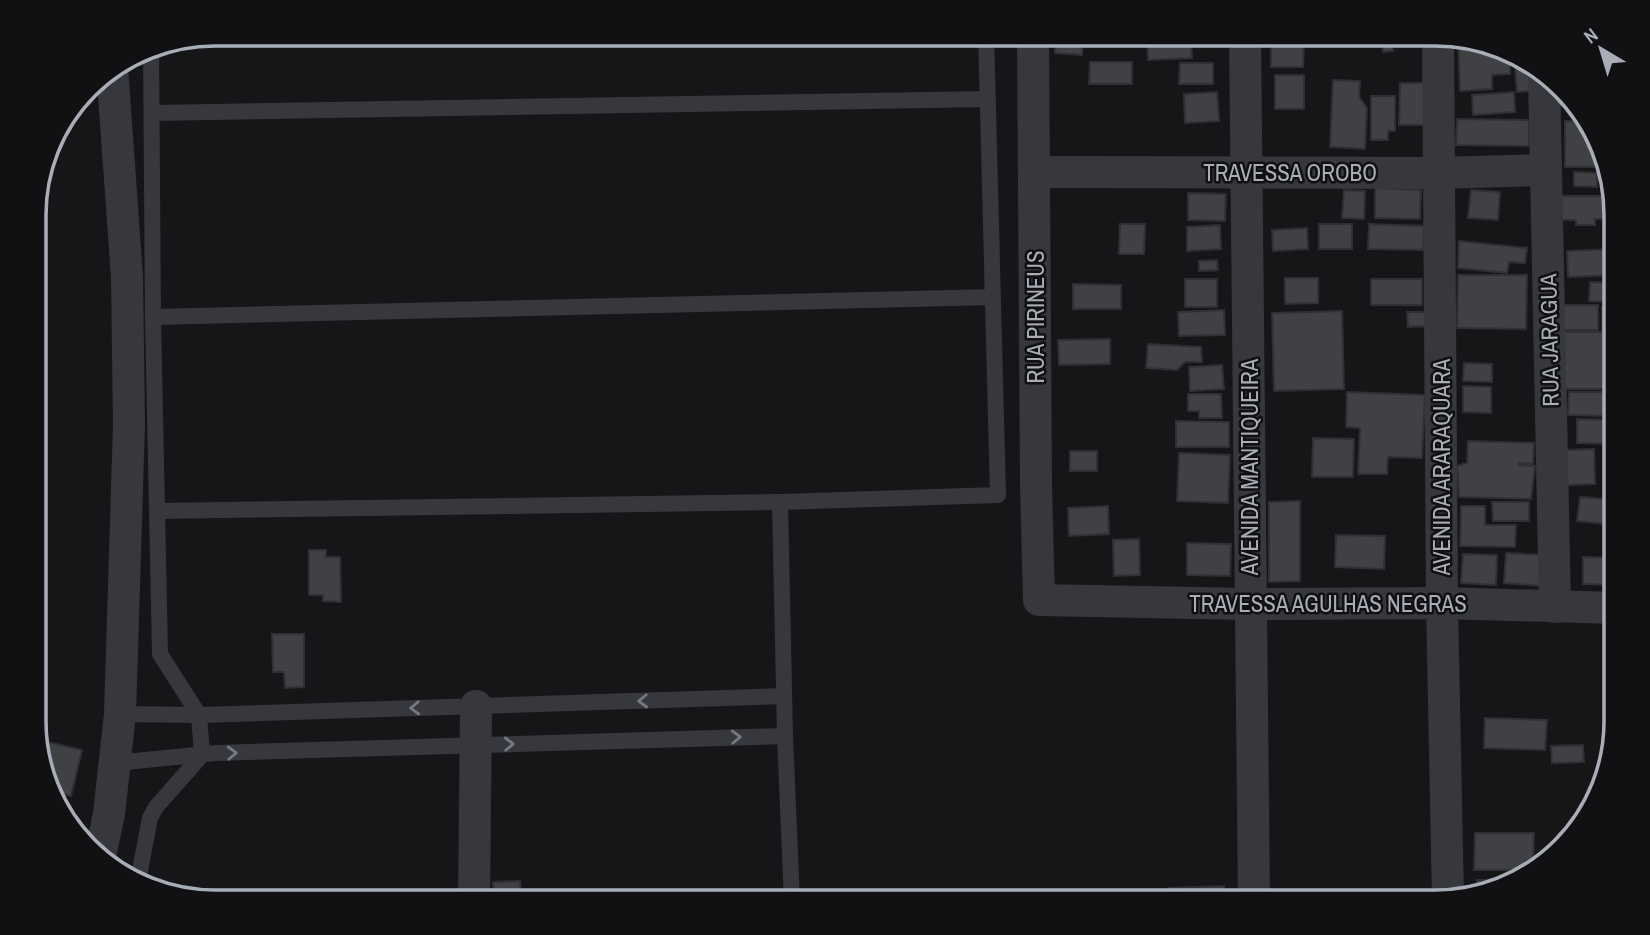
<svg xmlns="http://www.w3.org/2000/svg" width="1650" height="935" viewBox="0 0 1650 935" font-family="'Archivo Narrow',sans-serif">
	<style>
		.building { fill: #404145; stroke: #303034; stroke-width: 2 }
		.lines { fill: none; stroke-linecap: round; stroke-linejoin: round }
		.lane { stroke: #37383d; stroke-width: 16 }
		.street { stroke: #37383d; stroke-width: 32 }
		.oneway { stroke: #757881 }
		.labels { text-anchor: middle; dominant-baseline: central; stroke-width: 5; stroke-linejoin: round; paint-order: stroke }
		.street-label { font-size: 23px; fill: #a8adb8; stroke: #111113 }
		.rim { fill: none; stroke: #a8adb8; stroke-width: 3.5 }
	</style>
	<rect width="100%" height="100%" fill="#161618"/>
	<g class="building">
		<polygon points="1190,33 1192,58 1148,60 1147,34"/>
		<polygon points="1257,33 1304,33 1304,38 1257,37"/>
		<polygon points="1375,33 1424,33 1424,36 1392,38 1393,51 1383,52 1382,35 1375,35"/>
		<polygon points="1056,38 1083,40 1082,55 1055,53"/>
		<polygon points="1458,39 1487,47 1487,50 1510,53 1510,74 1492,75 1492,89 1460,91"/>
		<polygon points="1271,43 1304,44 1303,67 1271,67"/>
		<polygon points="1514,54 1528,59 1530,91 1517,92"/>
		<polygon points="1090,62 1132,62 1132,84 1089,84"/>
		<polygon points="1180,63 1213,63 1213,84 1179,84"/>
		<rect x="1275" y="75" width="29" height="34"/>
		<polygon points="1333,80 1360,81 1359,97 1367,108 1365,149 1330,147"/>
		<polygon points="1400,83 1426,83 1425,125 1399,125"/>
		<polygon points="1217,92 1219,121 1185,123 1184,94"/>
		<polygon points="1514,92 1515,112 1473,115 1472,95"/>
		<polygon points="1371,96 1395,96 1395,131 1388,131 1388,140 1371,140"/>
		<polygon points="1457,119 1529,120 1529,146 1456,145"/>
		<polygon points="1565,121 1589,121 1604,167 1565,167"/>
		<polygon points="1574,172 1597,173 1597,187 1574,186"/>
		<polygon points="1375,188 1421,190 1420,219 1375,218"/>
		<polygon points="1344,190 1365,191 1364,219 1342,218"/>
		<polygon points="1471,190 1500,192 1498,220 1468,218"/>
		<polygon points="1188,193 1226,194 1225,221 1188,220"/>
		<polygon points="1561,196 1606,196 1606,219 1595,219 1595,225 1576,225 1576,220 1561,220"/>
		<polygon points="1120,224 1145,224 1144,254 1119,254"/>
		<rect x="1319" y="224" width="33" height="25"/>
		<polygon points="1369,224 1424,226 1423,250 1368,249"/>
		<polygon points="1220,225 1221,249 1187,251 1187,227"/>
		<polygon points="1307,228 1308,249 1273,251 1272,230"/>
		<polygon points="1459,241 1527,248 1525,263 1509,262 1507,273 1458,268"/>
		<polygon points="1616,249 1616,275 1568,277 1567,251"/>
		<polygon points="1217,260 1218,270 1199,271 1199,261"/>
		<polygon points="1458,275 1527,275 1526,329 1457,328"/>
		<polygon points="1285,278 1318,278 1318,303 1285,304"/>
		<rect x="1185" y="279" width="32" height="28"/>
		<rect x="1371" y="279" width="51" height="26"/>
		<polygon points="1590,282 1616,283 1616,302 1589,301"/>
		<polygon points="1073,284 1121,285 1121,309 1073,309"/>
		<rect x="1562" y="305" width="36" height="25"/>
		<rect x="1602" y="307" width="14" height="23"/>
		<polygon points="1224,310 1225,335 1179,336 1178,312"/>
		<polygon points="1342,311 1344,389 1274,391 1272,313"/>
		<polygon points="1407,312 1425,312 1426,326 1408,327"/>
		<rect x="1560" y="332" width="56" height="57"/>
		<polygon points="1110,339 1110,364 1059,365 1058,340"/>
		<polygon points="1148,344 1201,347 1202,362 1185,362 1177,370 1146,368"/>
		<polygon points="1464,363 1492,364 1492,382 1463,381"/>
		<polygon points="1222,365 1224,389 1190,391 1189,367"/>
		<polygon points="1463,386 1491,387 1491,413 1463,412"/>
		<polygon points="1347,392 1425,395 1422,458 1388,457 1387,474 1358,474 1360,428 1346,427"/>
		<polygon points="1569,392 1607,392 1606,416 1568,415"/>
		<polygon points="1188,394 1221,394 1222,418 1199,418 1199,411 1188,411"/>
		<polygon points="1577,419 1611,420 1611,444 1577,443"/>
		<polygon points="1176,421 1229,422 1229,447 1176,447"/>
		<polygon points="1313,438 1354,439 1353,477 1312,477"/>
		<polygon points="1468,441 1534,443 1533,464 1519,463 1519,465 1535,466 1531,499 1459,497 1457,466 1467,463"/>
		<polygon points="1594,449 1595,484 1566,485 1565,450"/>
		<rect x="1070" y="451" width="27" height="20"/>
		<polygon points="1179,453 1230,455 1228,503 1177,501"/>
		<polygon points="1580,497 1616,500 1616,525 1577,521"/>
		<polygon points="1300,501 1300,581 1269,582 1269,502"/>
		<polygon points="1492,502 1529,502 1529,521 1493,521"/>
		<polygon points="1108,506 1109,534 1069,536 1068,508"/>
		<polygon points="1461,506 1485,506 1485,525 1516,525 1515,547 1460,546"/>
		<polygon points="1336,535 1385,536 1384,569 1335,567"/>
		<polygon points="1139,539 1140,575 1114,576 1113,540"/>
		<polygon points="1187,543 1231,544 1230,576 1187,575"/>
		<polygon points="309,550 326,550 326,557 340,557 341,602 323,601 323,595 309,595"/>
		<polygon points="1506,553 1545,555 1543,586 1504,583"/>
		<polygon points="1463,554 1497,555 1496,585 1461,583"/>
		<polygon points="1583,557 1616,558 1616,585 1583,584"/>
		<polygon points="272,634 304,634 304,687 285,688 284,672 273,672"/>
		<polygon points="1485,718 1547,720 1545,750 1484,748"/>
		<polygon points="35,739 82,750 71,796 53,792"/>
		<polygon points="1583,745 1584,762 1552,763 1551,746"/>
		<polygon points="1475,833 1534,833 1533,870 1474,870"/>
		<polygon points="1515,879 1477,891 1477,880"/>
		<polygon points="520,881 522,902 494,902 493,882"/>
		<polygon points="1224,886 1224,901 1170,901 1169,888"/>
	</g>
	<g class="lines">
		<g class="lane">
			<polyline points="152,113 988,99"/>
			<polyline points="153,317 993,297"/>
			<polyline points="780,502 785,736 792,902"/>
			<polyline points="157,511 780,502 998,495 986,33"/>
			<polyline points="120,714 199,715 784,696"/>
			<polyline points="115,763 216,753 785,736"/>
			<polyline points="138,881 150,818 156,807 202,755 199,715 160,654 153,317 151,46"/>
		</g>
		<g class="street">
			<polyline points="1033,33 1036,486 1039,600 1250,604 1442,603 1616,608"/>
			<polyline points="1245,33 1254,901"/>
			<polyline points="1438,34 1442,603 1448,901"/>
			<polyline points="1544,74 1555,607"/>
			<polyline points="1035,172 1439,173 1545,170"/>
			<polyline points="100,856 109,814 120,714 129,424 127,277 112,67"/>
			<polyline points="474,902 476,706"/>
		</g>
	</g>
	<defs><path id="oneway-chevron" d="M-2-3.5L2.5 0L-2 3.5" fill="none" stroke-width="1.6" stroke-linecap="round" stroke-linejoin="round" transform="scale(1.75)"/></defs>
	<g class="oneway">
		<use href="#oneway-chevron" transform="translate(643 701) rotate(178)"/>
		<use href="#oneway-chevron" transform="translate(415 708) rotate(178)"/>
		<use href="#oneway-chevron" transform="translate(736 737) rotate(-2)"/>
		<use href="#oneway-chevron" transform="translate(509 744) rotate(-2)"/>
		<use href="#oneway-chevron" transform="translate(232 753) rotate(-2)"/>
	</g>
	<g class="labels">
		<g class="street-label">
			<text x="1290" y="172">TRAVESSA OROBO</text>
			<text transform="translate(1035 317) rotate(-90)">RUA PIRINEUS</text>
			<text transform="translate(1549 340) rotate(-91)">RUA JARAGUA</text>
			<text transform="translate(1249 467) rotate(-90)">AVENIDA MANTIQUEIRA</text>
			<text transform="translate(1441 467) rotate(-90)">AVENIDA ARARAQUARA</text>
			<text x="1328" y="603">TRAVESSA AGULHAS NEGRAS</text>
		</g>
	</g>
	<path d="M0 0H1650V935H0ZM215 46H1435A169 169 0 0 1 1604 215V721A169 169 0 0 1 1435 890H215A169 169 0 0 1 46 721V215A169 169 0 0 1 215 46Z" fill="#111113" fill-rule="evenodd"/>
	<path class="rim" d="M215 46H1435A169 169 0 0 1 1604 215V721A169 169 0 0 1 1435 890H215A169 169 0 0 1 46 721V215A169 169 0 0 1 215 46Z"/>
	<g transform="translate(1601 49) rotate(322)" stroke="#111113" stroke-width="5" paint-order="stroke">
	<path d="M0-5L12 26L0 18L-12 26Z" fill="#a8adb8"/>
	<text y="-10" font-size="19" font-weight="bold" text-anchor="middle" fill="#a8adb8">N</text>
	</g>
</svg>
